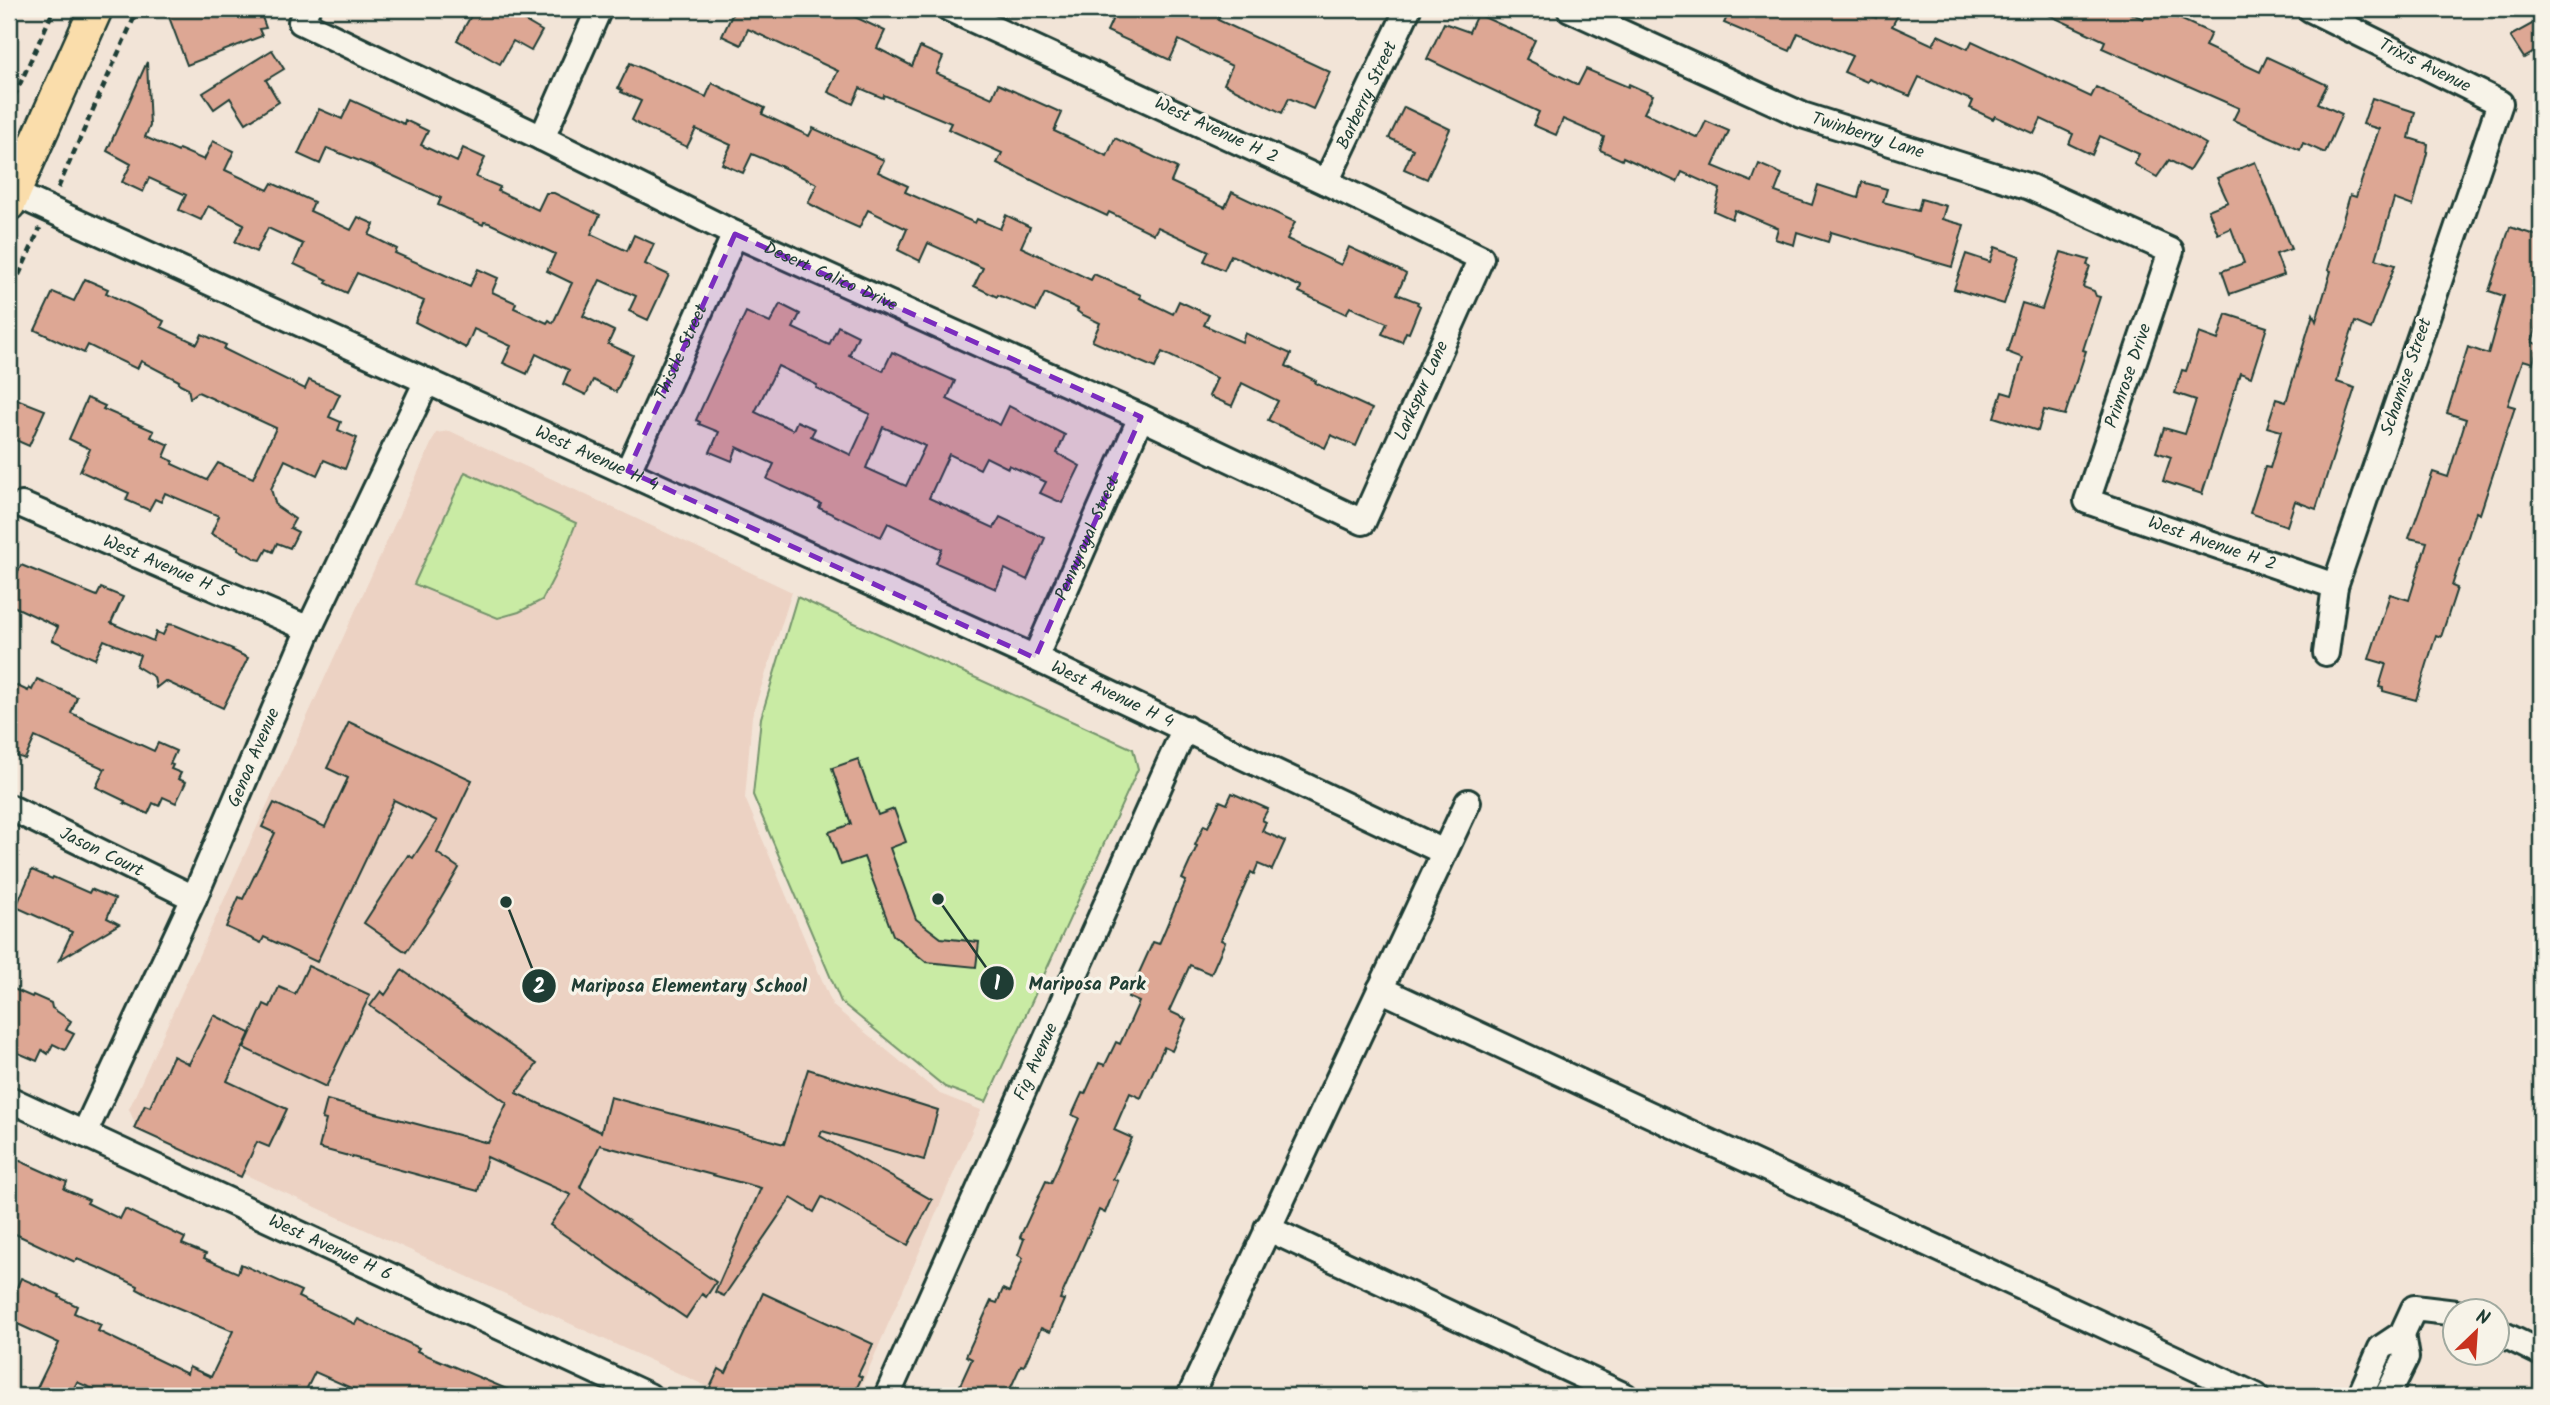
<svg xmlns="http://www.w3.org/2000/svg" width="2550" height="1405" viewBox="0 0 2550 1405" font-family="Kalam,sans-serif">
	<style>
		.built { fill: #ecd2c3 }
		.green { fill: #c9eba4; stroke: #74946c; stroke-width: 2 }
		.building { fill: #dda794; stroke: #1f3d34; stroke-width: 2; fill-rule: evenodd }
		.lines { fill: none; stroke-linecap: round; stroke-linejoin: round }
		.minor-casing { stroke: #1f3d34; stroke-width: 30 }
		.major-casing { stroke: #1f3d34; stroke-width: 37 }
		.path { stroke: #1f3d34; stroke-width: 4.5; stroke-dasharray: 7 5; stroke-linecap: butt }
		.minor { stroke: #f7f3e8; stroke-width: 24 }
		.major { stroke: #faddab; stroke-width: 32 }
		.marked { fill: #7b2cbf; fill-opacity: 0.2; stroke: #7b2cbf; stroke-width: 5; stroke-dasharray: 14 9; stroke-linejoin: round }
		.labels { text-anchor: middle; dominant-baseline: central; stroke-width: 7; stroke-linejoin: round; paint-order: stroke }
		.street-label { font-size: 18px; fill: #1f3d34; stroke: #f7f3e8 }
		.leader { fill: none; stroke: #1f3d34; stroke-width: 2.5 }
		.callout-dot { fill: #1f3d34; stroke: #f7f3e8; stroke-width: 2.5 }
		.mark-label { font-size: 21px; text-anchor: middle; font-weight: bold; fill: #fff }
		.callout-label { font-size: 19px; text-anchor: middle; font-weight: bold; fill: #1f3d34; stroke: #f7f3e8; stroke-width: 7; stroke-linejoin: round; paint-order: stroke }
	</style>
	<rect width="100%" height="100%" fill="#f2e4d7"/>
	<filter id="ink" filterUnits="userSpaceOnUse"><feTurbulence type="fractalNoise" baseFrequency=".0143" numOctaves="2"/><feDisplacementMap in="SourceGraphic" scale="14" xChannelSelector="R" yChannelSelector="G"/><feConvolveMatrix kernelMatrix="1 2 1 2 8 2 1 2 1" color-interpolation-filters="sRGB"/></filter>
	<g filter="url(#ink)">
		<polygon class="built" points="450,431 792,592 752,716 745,798 833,1006 940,1094 981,1110 857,1396 728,1396 135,1124 129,1109 436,433"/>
		<g class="green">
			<polygon points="465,472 576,523 556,573 542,600 519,612 498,618 414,584"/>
			<polygon points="797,597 1133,749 1138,769 986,1102 945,1087 841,1002 753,795 761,718"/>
		</g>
		<g class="building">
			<polygon points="166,9 235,9 238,16 259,9 266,28 259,29 262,36 187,65"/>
			<polygon points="475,9 531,9 525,21 542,31 531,51 513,41 500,64 457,40"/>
			<polygon points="735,9 838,9 885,31 877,48 912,66 920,47 943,57 936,73 992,98 998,84 1062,113 1054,131 1107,156 1115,138 1177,168 1171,182 1225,207 1232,192 1295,222 1287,239 1341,265 1349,247 1397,269 1406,274 1397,294 1418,302 1417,304 1420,306 1409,333 1406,332 1402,342 1382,334 1387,323 1350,307 1346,314 1299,292 1301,287 1231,255 1224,270 1204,261 1209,251 1158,227 1154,234 1109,212 1107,216 1058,193 997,163 1002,153 948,129 951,123 884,95 883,98 860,88 853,104 828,92 838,71 748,29 741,45 722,36"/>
			<polygon points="1117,9 1208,9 1220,15 1218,20 1330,72 1313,109 1289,98 1282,113 1224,84 1232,66 1179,40 1170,60 1107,31"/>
			<polygon points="1731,9 1857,9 1876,18 1880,9 1886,9 1898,15 1892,26 1933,45 1938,35 1968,49 1972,41 2091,97 2096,87 2153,114 2206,144 2189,171 2169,160 2157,177 2134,164 2139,154 2100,136 2092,155 2069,144 2073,134 2041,119 2034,134 1995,116 1993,119 1970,108 1973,101 1919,77 1910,96 1869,79 1867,82 1844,72 1852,56 1798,33 1790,51 1724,23"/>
			<polygon points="2036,9 2120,9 2144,19 2149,9 2176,9 2173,16 2211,33 2205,46 2260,72 2267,57 2327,85 2318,103 2342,114 2325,153 2303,143 2300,150 2233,120 2239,108 2102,48 2105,41"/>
			<polygon points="1477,14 1535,40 1526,59 1578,85 1586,69 1628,87 1629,84 1653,95 1644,113 1698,138 1706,121 1729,131 1713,166 1752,182 1759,164 1782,174 1775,192 1812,205 1818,185 1858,198 1862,182 1887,189 1883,202 1918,211 1921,199 1946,206 1942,219 1964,225 1952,267 1831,232 1828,242 1797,232 1794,245 1775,239 1778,228 1735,210 1732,219 1714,211 1720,189 1682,172 1677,182 1623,157 1622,160 1600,150 1604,137 1563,119 1556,135 1533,125 1539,112 1427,59 1444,23 1469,32"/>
			<polygon points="2541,19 2541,48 2524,58 2510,36"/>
			<polygon points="272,50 284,69 266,80 279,102 246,123 230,98 214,109 203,93"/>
			<polygon points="147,62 150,126 145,137 178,152 179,149 204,160 213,141 234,151 225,170 268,190 272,183 314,202 310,211 351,230 358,217 374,224 369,235 397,249 395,253 470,286 478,269 498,278 492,292 516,303 514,308 547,323 549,320 553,323 572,283 547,271 555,254 489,223 484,222 483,225 438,205 441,198 372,166 327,148 320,164 298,154 319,109 342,119 351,100 404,124 405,120 428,131 421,145 457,162 463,148 485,158 476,177 500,187 498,191 538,210 546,193 554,193 600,215 591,234 627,251 634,235 654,244 645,264 669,275 648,320 629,311 636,296 600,280 583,316 614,331 608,344 633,355 616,392 593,380 586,395 563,384 569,370 536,354 527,374 503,363 511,346 474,329 466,348 415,322 424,301 357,273 347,293 326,283 328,280 294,264 303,244 268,228 256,252 235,242 244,224 208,206 201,220 179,210 186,195 149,178 143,192 122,182 131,164 107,151"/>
			<polygon points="630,63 706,97 712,83 765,108 762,114 809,136 813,128 884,160 878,172 908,186 905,192 975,223 977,219 1000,229 1006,215 1030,227 1021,247 1091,280 1094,274 1141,295 1140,298 1173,314 1179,301 1209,315 1204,325 1242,342 1245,333 1291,354 1286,366 1316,381 1315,383 1372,409 1356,446 1331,435 1325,448 1268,420 1278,401 1242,383 1232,406 1209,396 1217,378 1162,352 1155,368 1092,341 1100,323 1081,314 1077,311 1078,309 1045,293 1036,311 998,295 997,297 974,286 983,268 928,243 920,261 898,250 907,229 868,210 859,228 839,219 808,203 817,184 776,164 752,154 743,173 722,164 731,145 696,129 687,147 641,126 632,120 641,101 621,92 622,90 618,88"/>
			<polygon points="2372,98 2415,112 2409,138 2428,144 2427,153 2413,206 2394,199 2376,259 2395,265 2371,329 2355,322 2342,360 2337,382 2355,388 2316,509 2295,501 2287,526 2250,513 2265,467 2270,468 2281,431 2267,427 2276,399 2286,402 2313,314 2316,321 2331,271 2328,270 2350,195 2356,197 2379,129 2363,124"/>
			<polygon points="1404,107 1450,129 1427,179 1404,169 1413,149 1389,138"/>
			<polygon points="2255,162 2291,249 2276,254 2284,275 2230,294 2222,271 2244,263 2231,228 2218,234 2208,210 2228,202 2217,178"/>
			<polygon points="2510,227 2541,237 2541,313 2532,342 2539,345 2533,363 2523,360 2508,405 2515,407 2480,514 2476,512 2452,586 2457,588 2441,637 2436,635 2416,700 2383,691 2383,688 2379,687 2386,664 2369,659 2390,594 2409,600 2427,542 2409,538 2433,472 2448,477 2466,419 2447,413 2468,347 2488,354 2504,296 2489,291"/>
			<polygon points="1995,247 2020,256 2004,304 1954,289 1966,254 1990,262"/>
			<polygon points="2061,252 2089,260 2087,265 2090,266 2083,287 2094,291 2096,296 2100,297 2083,350 2086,351 2065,415 2044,410 2038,431 1994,417 2002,392 2012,395 2023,358 2007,352 2022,303 2042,309"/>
			<polygon points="85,279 108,289 106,293 164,321 161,327 197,344 202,334 226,345 224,349 305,389 309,380 340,394 329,417 341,422 338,430 357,438 345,469 324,460 317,475 285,460 271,489 276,506 295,519 290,528 298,532 290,548 277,543 273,552 267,549 261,560 256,559 238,549 239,547 211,534 219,516 165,493 161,502 155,499 149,510 126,500 129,493 80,471 90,449 69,439 87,398 105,406 103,409 154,431 151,437 169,445 164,457 173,461 172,464 207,480 218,463 253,478 276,428 198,392 190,398 188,388 178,383 179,381 141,361 137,369 88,345 84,353 35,330 53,292 74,301"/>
			<path d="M780 304 800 314 793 328 829 345 838 326 858 336 849 355 883 371 892 352 955 381 947 399 1000 425 1009 406 1065 435 1057 453 1080 466 1062 503 1040 493 1046 482 1009 465 1008 468 986 457 980 469 949 454 929 498 994 528 1000 517 1045 538 1027 580 1005 569 996 589 936 563 942 549 888 523 881 537 819 508 821 504 767 479 774 464 737 447 732 461 710 452 719 432 699 424 700 422 696 420 711 387 746 312 770 323ZM778 366 817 385 816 388 870 414 851 455 811 436 815 429 797 421 793 430 755 412ZM883 427 925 446 906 486 866 468Z"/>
			<polygon points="2226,314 2267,327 2251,377 2240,373 2202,494 2163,481 2171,457 2156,452 2164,428 2185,434 2196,400 2175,393 2182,370 2186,371 2199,333 2218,340"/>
			<polygon points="9,396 45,410 29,446 9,437"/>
			<polygon points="21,565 97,596 101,588 123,597 111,623 153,641 156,632 163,635 168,624 175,625 233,649 232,650 248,658 223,708 165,681 156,688 154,677 136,666 140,655 104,640 95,659 52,640 58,627 9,604 9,591"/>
			<polygon points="37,679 77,697 71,713 154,751 158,743 176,751 170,764 173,765 171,769 181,773 178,779 186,782 176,803 163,797 159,806 153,803 148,814 124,803 125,801 96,787 105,769 35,737 25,759 9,753 9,682 28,691 29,688 32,690"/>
			<polygon points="349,722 472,780 437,853 459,868 436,907 406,952 364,923 408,855 413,858 437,821 394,800 317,962 264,937 261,943 226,927 239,897 243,899 275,833 262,827 274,803 325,827 348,778 327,768"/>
			<polygon points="858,759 878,815 894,809 906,842 890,848 916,919 941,938 979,942 976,967 926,962 893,935 864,857 841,865 829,832 851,824 832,768"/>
			<polygon points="1232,793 1268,809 1262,820 1266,822 1262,831 1285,841 1272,870 1258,864 1254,874 1251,872 1221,940 1225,942 1211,974 1190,965 1169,1011 1186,1019 1172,1051 1164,1047 1141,1098 1130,1093 1114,1130 1132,1138 1113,1179 1118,1181 1105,1213 1099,1210 1060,1299 1064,1300 1050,1332 1041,1328 1024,1366 1021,1365 1007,1396 955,1396 972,1359 966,1356 991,1301 997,1303 1003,1289 1009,1292 1023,1258 1018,1255 1024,1239 1020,1237 1046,1181 1051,1183 1071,1136 1079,1118 1072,1115 1082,1093 1085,1094 1099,1063 1105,1065 1116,1042 1120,1044 1139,1002 1128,997 1153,942 1159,944 1179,897 1186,881 1182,879 1197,846 1195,845 1204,825 1208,827 1220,801 1227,804"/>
			<polygon points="32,870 52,879 53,877 89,893 91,889 115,899 107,918 119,924 59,960 72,932 16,907"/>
			<polygon points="308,966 370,995 326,1087 244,1048 264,1004 270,1007 279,987 295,994"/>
			<polygon points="402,970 537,1064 516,1093 601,1132 610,1097 784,1144 808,1069 938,1110 924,1160 822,1131 820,1136 932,1200 908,1245 822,1197 814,1212 791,1198 724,1296 715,1292 761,1188 600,1145 580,1187 716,1282 706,1297 702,1294 686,1318 550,1225 571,1195 487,1157 478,1191 319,1148 326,1120 322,1119 327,1100 488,1143 507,1103 370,1006 381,991 385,995"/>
			<polygon points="9,987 32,997 33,995 51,1003 52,1008 71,1021 66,1030 74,1034 65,1050 53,1044 48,1054 42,1050 37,1061 9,1049"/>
			<polygon points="214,1015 250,1033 227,1081 287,1109 269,1147 257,1142 241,1177 134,1128 145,1105 150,1107 173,1056 189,1064"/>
			<polygon points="9,1156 67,1182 64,1189 89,1200 87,1203 120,1219 125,1209 185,1238 182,1244 206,1254 204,1258 238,1273 241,1264 301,1291 298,1297 355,1324 358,1319 419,1348 417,1351 523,1396 369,1396 315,1372 303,1396 167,1396 149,1388 145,1396 109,1396 77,1382 70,1396 55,1396 37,1388 59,1343 9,1320 9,1286 16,1289 21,1278 60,1295 59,1297 77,1306 74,1313 101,1325 98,1331 187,1374 189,1367 211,1377 233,1331 150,1296 137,1289 138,1286 104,1270 77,1259 75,1262 9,1231"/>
			<polygon points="763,1293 873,1344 858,1375 862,1377 853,1396 706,1396 719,1369 726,1373"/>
		</g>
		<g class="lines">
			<defs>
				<g id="minor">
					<path id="s1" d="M307 9 301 22 542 138 735 234 1141 417 1363 522 1481 258 1326 182 950 9"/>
					<path id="s2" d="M1570 9 1802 115 2030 187 2171 251 2087 501 2335 586"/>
					<path id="s3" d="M2310 9 2500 103 2335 586 2326 653"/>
					<polyline points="542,138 599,9"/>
					<path id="s4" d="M1326 182 1408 9"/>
					<path id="s5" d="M9 191 1035 658 1444 852"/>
					<path id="s6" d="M628 471 735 234"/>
					<path id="s7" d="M22 505 309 629"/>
					<path id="s8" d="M1035 658 1141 417"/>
					<path id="s9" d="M9 807 194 898"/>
					<polyline points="1380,989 2256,1396"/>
					<path id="s10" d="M9 1099 649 1396"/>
					<path id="s11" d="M84 1134 194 898 309 629 427 381"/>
					<polyline points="1267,1228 1625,1396"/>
					<polyline points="2498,1332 2541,1353"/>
					<path id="s12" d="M887 1396 1185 728"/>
					<polyline points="1190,1396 1468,802"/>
					<polyline points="2366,1396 2363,1389 2381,1348 2402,1334 2414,1308 2456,1313"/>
					<polyline points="2387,1396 2406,1358 2402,1334"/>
				</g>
				<polyline id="major" points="9,204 96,9"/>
			</defs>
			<use href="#minor" class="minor-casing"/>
			<use href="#major" class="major-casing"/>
			<g class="path">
				<polyline points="9,108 54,9"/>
				<polyline points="58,188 138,9"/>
				<polyline points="9,297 40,228"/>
			</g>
			<use href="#minor" class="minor"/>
			<use href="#major" class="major"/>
		</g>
	</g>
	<path class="marked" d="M735 234 1141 417 1035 658 628 471Z"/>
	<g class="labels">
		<g class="street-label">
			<text stroke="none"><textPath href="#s3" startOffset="128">Trixis Avenue</textPath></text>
			<text stroke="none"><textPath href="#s4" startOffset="96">Barberry Street</textPath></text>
			<text transform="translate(1216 131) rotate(25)">West Avenue H 2</text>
			<text stroke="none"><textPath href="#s2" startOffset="324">Twinberry Lane</textPath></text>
			<text stroke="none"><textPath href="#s1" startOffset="602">Desert Calico Drive</textPath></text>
			<text stroke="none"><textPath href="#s6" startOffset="130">Thistle Street</textPath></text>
			<text transform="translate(2129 376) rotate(-71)">Primrose Drive</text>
			<text transform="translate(2407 377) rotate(-71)">Schamise Street</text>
			<text stroke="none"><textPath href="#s1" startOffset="1332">Larkspur Lane</textPath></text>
			<text stroke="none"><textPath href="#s5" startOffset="646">West Avenue H 4</textPath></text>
			<text stroke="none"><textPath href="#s8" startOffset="131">Pennyroyal Street</textPath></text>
			<text stroke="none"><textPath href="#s2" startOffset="1045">West Avenue H 2</textPath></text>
			<text stroke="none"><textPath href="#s7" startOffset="156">West Avenue H 5</textPath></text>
			<text stroke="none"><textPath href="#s5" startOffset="1213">West Avenue H 4</textPath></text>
			<text stroke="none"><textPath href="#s11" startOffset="413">Genoa Avenue</textPath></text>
			<text stroke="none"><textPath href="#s9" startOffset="103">Jason Court</textPath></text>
			<text stroke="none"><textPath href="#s12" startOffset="366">Fig Avenue</textPath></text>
			<text stroke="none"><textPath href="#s10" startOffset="354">West Avenue H 6</textPath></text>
		</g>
	</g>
	<path class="leader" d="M938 899L997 983M506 902L539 986"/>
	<g class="callout-dot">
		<circle cx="938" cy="899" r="7"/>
		<circle cx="506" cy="902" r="7"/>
		<circle cx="997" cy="983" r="18"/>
		<circle cx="539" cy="986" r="18"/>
	</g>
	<g class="mark-label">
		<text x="997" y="990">1</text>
		<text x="539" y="993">2</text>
	</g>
	<g class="callout-label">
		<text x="1087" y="990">Mariposa Park</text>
		<text x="689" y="992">Mariposa Elementary School</text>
	</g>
	<rect width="2550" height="1405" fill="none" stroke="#f7f3e8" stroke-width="35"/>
	<rect x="18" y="18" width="2515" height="1370" fill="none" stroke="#1f3d34" stroke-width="2.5" filter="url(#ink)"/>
	<g transform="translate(2476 1332) rotate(25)"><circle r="33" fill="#f7f3e8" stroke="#a1aaa0" stroke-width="2"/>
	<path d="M0-5L12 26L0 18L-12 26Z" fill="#c8321e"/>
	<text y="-10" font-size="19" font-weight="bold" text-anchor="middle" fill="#1f3d34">N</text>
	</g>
</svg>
